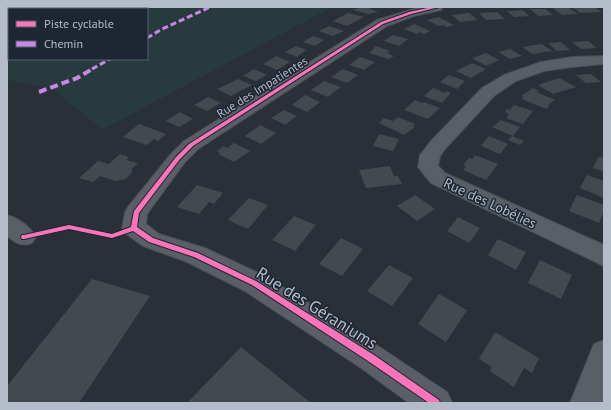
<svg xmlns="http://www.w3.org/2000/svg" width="611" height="410" viewBox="0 0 611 410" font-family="'PT Sans',sans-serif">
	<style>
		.green { fill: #273a3e; fill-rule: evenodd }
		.building { fill: #444950 }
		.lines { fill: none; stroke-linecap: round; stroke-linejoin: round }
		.minor-casing { stroke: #484c53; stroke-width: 2 }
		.minor { fill: #5a5e66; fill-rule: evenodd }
		.quiet-far1 { stroke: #c787e3; stroke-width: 3; stroke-dasharray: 6 3; stroke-linecap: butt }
		.quiet { stroke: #c787e3; stroke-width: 4; stroke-dasharray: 8 4; stroke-linecap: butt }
		.cycleway-casing { stroke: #1d2633; stroke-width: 2 }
		.cycleway { fill: #fb73b8; fill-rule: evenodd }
		.labels { text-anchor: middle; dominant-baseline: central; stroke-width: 3; stroke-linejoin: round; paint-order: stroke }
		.far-street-label { font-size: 12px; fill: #b4bcc9; stroke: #1d2633 }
		.street-label { font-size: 14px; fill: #b4bcc9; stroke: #1d2633 }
		.near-street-label { font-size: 17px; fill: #b4bcc9; stroke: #1d2633 }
	</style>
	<rect width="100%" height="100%" fill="#2a3038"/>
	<path class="green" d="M7 7H332L102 130 52 88 7 80ZM9 9H147V59H9Z"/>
	<g class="building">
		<polygon points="361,7 366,7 378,12 368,14 353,10"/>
		<polygon points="572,7 594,7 602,12 580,13"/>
		<polygon points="553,8 569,8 578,14 562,15"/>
		<polygon points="530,9 545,9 553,15 538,16"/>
		<polygon points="523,10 529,16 514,17 507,11"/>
		<polygon points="497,12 505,19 486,20 479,13"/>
		<polygon points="348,13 364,17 347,26 333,21"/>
		<polygon points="469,13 478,20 460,22 452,15"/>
		<polygon points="439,17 454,25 447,27 443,25 438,26 427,20"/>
		<polygon points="414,24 426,29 430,31 424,34 420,32 417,34 404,29"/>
		<polygon points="329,26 344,31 333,36 319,31"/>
		<polygon points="393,35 408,39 399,46 384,41"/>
		<polygon points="313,36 324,40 315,46 303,42"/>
		<polygon points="588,41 597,48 581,49 572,42"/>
		<polygon points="561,42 570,50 557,51 548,43"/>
		<polygon points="542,44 552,51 532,54 522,47"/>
		<polygon points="296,46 306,50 297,57 285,52"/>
		<polygon points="376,46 390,51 387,53 394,56 389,59 369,53"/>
		<polygon points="510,49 522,56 510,59 498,52"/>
		<polygon points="486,53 499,60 486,66 472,58"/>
		<polygon points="276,56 290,62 277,70 263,64"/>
		<polygon points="360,57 375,62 364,70 349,65"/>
		<polygon points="472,63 486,69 471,78 456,71"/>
		<polygon points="254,69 267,75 256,81 243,76"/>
		<polygon points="343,69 358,75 347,83 331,77"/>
		<polygon points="591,74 601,82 586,83 576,75"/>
		<polygon points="449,75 465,81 457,89 440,82"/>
		<polygon points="559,78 576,87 553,94 538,85"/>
		<polygon points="238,79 252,85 231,96 217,89"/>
		<polygon points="324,81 341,87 328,97 311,90"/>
		<polygon points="433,88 445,93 446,91 451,93 442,103 424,96"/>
		<polygon points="533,88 539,91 537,92 555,100 548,105 550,106 546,109 522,99 524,97 521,96"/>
		<polygon points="305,95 320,102 307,112 292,105"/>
		<polygon points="208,97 221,103 207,111 194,105"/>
		<polygon points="415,100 422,103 424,102 440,108 428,119 404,110"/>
		<polygon points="514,105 533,111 523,124 506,118 509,114 505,112 507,109 510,110"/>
		<polygon points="284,110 297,116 285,125 271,118"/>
		<polygon points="180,112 193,119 179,127 166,121"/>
		<polygon points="398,117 415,124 413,126 415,127 404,135 379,123 384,118 393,121"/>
		<polygon points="501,120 520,127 513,136 492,127"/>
		<polygon points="139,124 166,134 158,141 154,139 147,145 123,137"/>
		<polygon points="260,125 276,133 261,144 245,136"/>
		<polygon points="379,134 399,139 393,151 373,146"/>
		<polygon points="489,136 508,144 500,154 481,146"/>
		<polygon points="512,136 524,141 520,145 508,140"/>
		<polygon points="234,143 250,151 234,162 218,154 220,153 217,151 224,146 227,148"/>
		<polygon points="120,154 129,157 126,160 138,163 131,170 133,171 126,179 116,181 100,176 93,182 79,178 98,161 109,164"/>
		<polygon points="475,155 498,164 486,180 463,170 466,166 463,165 469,158 472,159"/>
		<polygon points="599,156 604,158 604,172 593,168"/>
		<polygon points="390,166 394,176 398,176 402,184 366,188 359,170"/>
		<polygon points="587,175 604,181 604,198 580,188"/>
		<polygon points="197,185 223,193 214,204 209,202 199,214 177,207"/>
		<polygon points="415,195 435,209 417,221 397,206"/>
		<polygon points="577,195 604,205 604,211 599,223 569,211"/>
		<polygon points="249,198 268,205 248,229 228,220"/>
		<polygon points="294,216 316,225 295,251 272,240"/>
		<polygon points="458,217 480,228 469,243 447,231"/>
		<polygon points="341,238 363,249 342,276 319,264"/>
		<polygon points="498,239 526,252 516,270 488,255"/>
		<polygon points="540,260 572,275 561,299 528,283"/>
		<polygon points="389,265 413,278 392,306 367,291"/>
		<polygon points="92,279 150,296 79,403 7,403 7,386"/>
		<polygon points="439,294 467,310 446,342 418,324"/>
		<polygon points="495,332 539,358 532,373 524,368 514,387 490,371 492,367 479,359"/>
		<polygon points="241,347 311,403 187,403"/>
	</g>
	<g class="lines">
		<defs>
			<g id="minor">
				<polygon points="420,7 443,7 441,10 414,16 387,26 198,149 185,162 147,214 146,224 159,234 205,248 263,275 381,348 447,392 452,403 409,403 361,368 245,291 187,262 143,246 126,234 122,228 125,213 128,207 171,154 184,141 377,20"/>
				<polygon points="604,56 604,64 572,67 544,71 516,81 494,96 445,149 440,156 438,166 445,173 604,245 604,266 431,183 418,167 420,155 431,141 482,88 504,75 541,62 572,57"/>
				<path d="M7 215C18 218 30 226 36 237L32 243C21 247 16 243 7 236Z"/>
				<polygon points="604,340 604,397 602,403 570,403 594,344"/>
			</g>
		</defs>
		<use href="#minor" class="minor-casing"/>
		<use href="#minor" class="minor"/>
		<g class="quiet-far1">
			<polyline points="147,38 162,29 210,7"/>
			<polyline points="92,69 110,59"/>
		</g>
		<polyline class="quiet" points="39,92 77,78 94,68"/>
		<defs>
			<polygon id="cycleway" points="432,7 439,7 411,14 383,24 193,146 180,159 139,213 137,227 153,238 198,253 256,281 374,355 439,400 440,403 429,403 368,361 252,285 194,257 149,242 133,231 112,238 69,229 24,239 22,239 21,237 22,235 24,235 69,225 112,234 131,227 134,211 176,157 189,144 381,22 409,12"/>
		</defs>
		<use href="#cycleway" class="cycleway-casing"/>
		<use href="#cycleway" class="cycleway"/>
	</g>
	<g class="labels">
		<g class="far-street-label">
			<text transform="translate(262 87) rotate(-32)">Rue des Impatientes</text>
		</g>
		<g class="street-label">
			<text transform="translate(490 203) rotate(25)">Rue des Lobélies</text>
		</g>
		<g class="near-street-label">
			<text transform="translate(317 308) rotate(32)">Rue des Géraniums</text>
		</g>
	</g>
	<rect width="611" height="410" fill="none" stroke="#b4bcc9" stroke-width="16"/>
	<rect x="8" y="8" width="140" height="52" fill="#1d2633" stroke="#59626f"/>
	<rect x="16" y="21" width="20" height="6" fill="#fb73b8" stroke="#59626f"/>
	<text x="44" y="28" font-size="12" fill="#b4bcc9">Piste cyclable</text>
	<rect x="16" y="41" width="20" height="6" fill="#c787e3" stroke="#59626f"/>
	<text x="44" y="48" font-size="12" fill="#b4bcc9">Chemin</text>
</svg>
